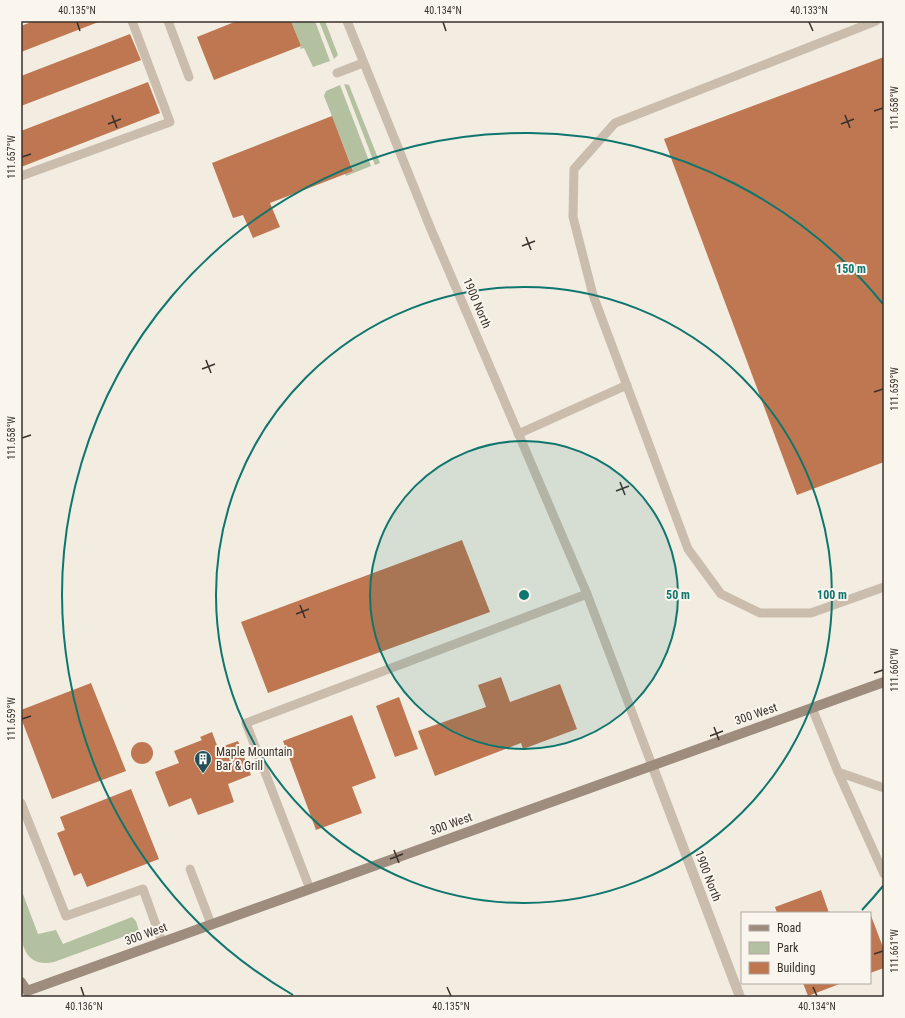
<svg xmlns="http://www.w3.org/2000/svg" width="905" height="1018" viewBox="0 0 905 1018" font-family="'Roboto Condensed',sans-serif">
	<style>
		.green { fill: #b3c1a1 }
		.building { fill: #bf7752 }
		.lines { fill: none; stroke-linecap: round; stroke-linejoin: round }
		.lane { stroke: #cabdad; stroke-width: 9 }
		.street { stroke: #cabdad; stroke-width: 10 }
		.secondary { stroke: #9e8d7e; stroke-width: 10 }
		.ticks { fill: none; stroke: #39312b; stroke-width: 1.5 }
		.ring { fill: none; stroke: #0f766e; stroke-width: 2 }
		.labels { text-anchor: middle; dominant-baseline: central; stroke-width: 4; stroke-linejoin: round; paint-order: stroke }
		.street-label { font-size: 12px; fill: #39312b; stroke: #faf5ed }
		.poi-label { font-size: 12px; fill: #39312b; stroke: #faf5ed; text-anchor: start }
		.centre { fill: #0f766e; stroke: #faf5ed; stroke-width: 2 }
		.ring-label { font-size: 12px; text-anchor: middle; font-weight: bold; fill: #0f766e; stroke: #faf5ed; stroke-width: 4; stroke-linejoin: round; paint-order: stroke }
		.neatline { fill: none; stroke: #39312b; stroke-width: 1.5 }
		.ticks-label { font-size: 10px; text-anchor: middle; fill: #39312b }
	</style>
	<rect width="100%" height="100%" fill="#f2ece1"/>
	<g class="green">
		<polygon points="291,21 315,21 330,61 313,67 304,48 300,49 301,46"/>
		<polygon points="319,21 325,21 338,55 334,59"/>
		<polygon points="344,84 349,85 380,163 375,165"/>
		<polygon points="340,85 371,166 346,176 345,174 353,170 324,96 326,91"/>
		<path d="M21 889 38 934 56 930 63 944 132 917 136 921 139 931 54 962C12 971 21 916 21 889Z"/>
	</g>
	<g class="building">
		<polygon points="34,21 101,21 21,52 21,26"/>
		<polygon points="237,21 291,21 301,46 214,80 197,37"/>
		<polygon points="130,34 141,60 21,106 21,76"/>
		<polygon points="884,57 884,462 797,495 664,139"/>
		<polygon points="148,82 160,113 21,167 21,131"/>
		<polygon points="332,116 353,171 270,203 280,227 253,238 243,215 233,218 212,163"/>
		<polygon points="462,540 490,612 268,693 241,622"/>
		<polygon points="501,677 510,702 560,684 577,729 523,749 521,743 435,776 418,731 486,707 478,685"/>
		<polygon points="91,683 126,771 52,799 21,718 21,710"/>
		<polygon points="399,697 418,749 395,757 376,706"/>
		<polygon points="352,715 376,778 352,787 362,813 316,830 283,741"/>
		<polygon points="212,732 218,748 238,741 251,775 228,784 234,802 198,815 191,798 169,807 155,772 179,763 174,751 202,740 200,737"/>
		<circle cx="142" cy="753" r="11"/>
		<polygon points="131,789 159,859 87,887 81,873 74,876 57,833 65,830 60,817"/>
		<polygon points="821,890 829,913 777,913 775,907"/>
		<polygon points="870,913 884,950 884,968 870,973"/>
		<polygon points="803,983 842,983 808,996"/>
	</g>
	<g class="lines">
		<g class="lane">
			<polyline points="168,21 189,77"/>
			<polyline points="347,21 430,227 587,594"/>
			<polyline points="876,21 615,123 574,169 573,217 593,295 688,549 721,594 760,613 811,613 884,587"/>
			<polyline points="337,73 363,63"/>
			<polyline points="21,176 170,122 132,21"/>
			<polyline points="518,434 627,385"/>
			<polyline points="812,708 838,772 884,788"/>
			<polyline points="838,772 884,874"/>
			<polyline points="21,803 66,916 143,889 162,942"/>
			<polyline points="190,869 211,924"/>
			<polyline points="310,889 246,723 587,594 652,765"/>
		</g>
		<polyline class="street" points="652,765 740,997"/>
		<polyline class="secondary" points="21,982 27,991 884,682"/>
	</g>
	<path class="ticks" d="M77 22 80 31M443 22 446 31M809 22 813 31M874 111 883 108M112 115 117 128M845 115 850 128M108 124 121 119M841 124 854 119M22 157 31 154M526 237 531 250M522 246 535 241M206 360 211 373M202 369 215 364M874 392 883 389M22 438 31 435M620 482 625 495M616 491 629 486M300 605 305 618M296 614 309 609M874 673 883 670M22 719 31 716M714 727 719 740M710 736 723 731M394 850 399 863M390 859 403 854M874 954 883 951M81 987 84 996M447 987 451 996M813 987 817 996"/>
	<circle cx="524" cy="595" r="154" fill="#0f766e" fill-opacity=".12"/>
	<g class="ring">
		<circle cx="524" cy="595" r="154"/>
		<circle cx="524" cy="595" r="308"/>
		<path d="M883 886A462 462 0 0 1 862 910M293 995A462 462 0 1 1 883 304"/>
	</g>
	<defs>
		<symbol id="building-pin" viewBox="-11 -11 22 30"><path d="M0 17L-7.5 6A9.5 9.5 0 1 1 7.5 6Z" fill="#235058" stroke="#faf5ed"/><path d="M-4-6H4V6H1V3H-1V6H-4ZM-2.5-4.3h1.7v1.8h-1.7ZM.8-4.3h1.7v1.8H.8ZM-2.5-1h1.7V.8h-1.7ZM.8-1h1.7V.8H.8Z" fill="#fff"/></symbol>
	</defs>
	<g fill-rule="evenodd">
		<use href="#building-pin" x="193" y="749" width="20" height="27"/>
	</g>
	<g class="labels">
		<g class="street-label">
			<text transform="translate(477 303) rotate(67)">1900 North</text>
			<text transform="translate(756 714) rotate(-19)">300 West</text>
			<text transform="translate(451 824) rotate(-20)">300 West</text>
			<text transform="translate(708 876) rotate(69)">1900 North</text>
			<text transform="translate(146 934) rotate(-20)">300 West</text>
		</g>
		<g class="poi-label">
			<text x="216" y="752">Maple Mountain<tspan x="216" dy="14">Bar &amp; Grill</tspan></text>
		</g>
	</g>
	<circle cx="524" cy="595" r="6" class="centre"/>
	<g class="ring-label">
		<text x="851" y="273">150 m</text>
		<text x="678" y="599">50 m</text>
		<text x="832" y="599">100 m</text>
	</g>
	<rect width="905" height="1018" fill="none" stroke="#faf5ed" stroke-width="44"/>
	<rect x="741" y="912" width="130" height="72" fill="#faf5ed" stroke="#ada79f"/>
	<rect x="749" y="925" width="20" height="6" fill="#9e8d7e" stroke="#ada79f"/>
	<text x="777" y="932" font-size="12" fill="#39312b">Road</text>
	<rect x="749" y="942" width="20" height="12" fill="#b3c1a1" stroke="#ada79f"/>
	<text x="777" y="952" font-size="12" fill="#39312b">Park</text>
	<rect x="749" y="962" width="20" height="12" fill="#bf7752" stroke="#ada79f"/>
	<text x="777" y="972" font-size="12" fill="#39312b">Building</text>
	<rect x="22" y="22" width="861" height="974" class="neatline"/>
	<g class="ticks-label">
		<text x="77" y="14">40.135°N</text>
		<text x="443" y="14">40.134°N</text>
		<text x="809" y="14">40.133°N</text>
		<text transform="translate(894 108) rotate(-90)" y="4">111.658°W</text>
		<text transform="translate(11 157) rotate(-90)" y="4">111.657°W</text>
		<text transform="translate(894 389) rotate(-90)" y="4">111.659°W</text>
		<text transform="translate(11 438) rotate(-90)" y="4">111.658°W</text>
		<text transform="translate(894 670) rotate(-90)" y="4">111.660°W</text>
		<text transform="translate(11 719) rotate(-90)" y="4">111.659°W</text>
		<text transform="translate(894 951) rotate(-90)" y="4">111.661°W</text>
		<text x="84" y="1010">40.136°N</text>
		<text x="451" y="1010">40.135°N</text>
		<text x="817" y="1010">40.134°N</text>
	</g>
</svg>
